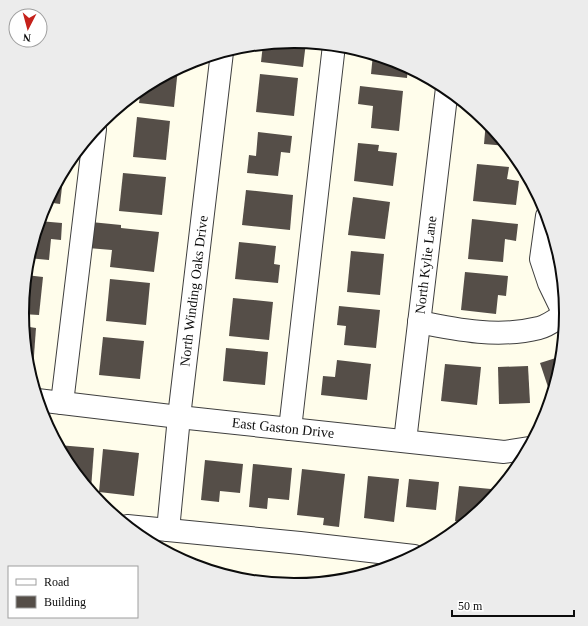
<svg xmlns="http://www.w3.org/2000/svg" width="588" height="626" viewBox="0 0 588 626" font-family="'Times New Roman',serif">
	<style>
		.building { fill: #554e48 }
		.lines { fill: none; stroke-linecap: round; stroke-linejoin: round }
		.minor-casing { stroke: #3f3f3f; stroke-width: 24 }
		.minor { stroke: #fff; stroke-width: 22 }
		.labels { text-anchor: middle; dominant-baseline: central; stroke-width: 4; stroke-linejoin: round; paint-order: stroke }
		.street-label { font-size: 14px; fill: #0c0c0c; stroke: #fff }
		.rim { fill: none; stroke: #0c0c0c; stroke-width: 2 }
	</style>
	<rect width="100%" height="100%" fill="#fffdeb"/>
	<g class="building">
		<polygon points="294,41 306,42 303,67 261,62 263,44"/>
		<polygon points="373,54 398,62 408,67 407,78 371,74"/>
		<polygon points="178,68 174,107 139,103 141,89"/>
		<polygon points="260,74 298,78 294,116 256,112"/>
		<polygon points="360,86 403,91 399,131 371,128 373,106 358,104"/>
		<polygon points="137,117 170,121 166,160 133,157"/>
		<polygon points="486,121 507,146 484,144"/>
		<polygon points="258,132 292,136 290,153 281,152 278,176 247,173 249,155 256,156"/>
		<polygon points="358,143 379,145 378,151 397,153 393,186 354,181"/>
		<polygon points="477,164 509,167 507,179 519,181 516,205 473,201"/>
		<polygon points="123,173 166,177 162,215 119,211"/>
		<polygon points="55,186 62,187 60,204 46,202"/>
		<polygon points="246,190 293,195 290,230 242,225"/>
		<polygon points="353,197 390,202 385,239 348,235"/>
		<polygon points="472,219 518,224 516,241 505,239 503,262 468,259"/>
		<polygon points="39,221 62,223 61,240 51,239 49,260 28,258"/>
		<polygon points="91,222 121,225 121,228 159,232 154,272 110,267 112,250 88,248"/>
		<polygon points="239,242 276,246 274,264 280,265 278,283 235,279"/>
		<polygon points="351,251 384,254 380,295 347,292"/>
		<polygon points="465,272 508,276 506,296 498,295 496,314 461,310"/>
		<polygon points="26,275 43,277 39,315 22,314"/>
		<polygon points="110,279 150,283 146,325 106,321"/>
		<polygon points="233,298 273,302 269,340 229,336"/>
		<polygon points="339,306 380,310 376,348 344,345 346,326 337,325"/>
		<polygon points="23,326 36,328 33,369 28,368 27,366"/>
		<polygon points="103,337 144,341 140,379 99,375"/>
		<polygon points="226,348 268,352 265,385 223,381"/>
		<polygon points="562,356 561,366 555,384 548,387 540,363"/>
		<polygon points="337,360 371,364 367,400 321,395 323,376 335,377"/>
		<polygon points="445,364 481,367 477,405 441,401"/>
		<polygon points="528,366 530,403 499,404 498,367"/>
		<polygon points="58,445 94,448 91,489 88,489 68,464"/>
		<polygon points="103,449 139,453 134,496 99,492"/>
		<polygon points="205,460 243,464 240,493 220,491 219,502 201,500"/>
		<polygon points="253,464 292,468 289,500 268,498 267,509 249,507"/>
		<polygon points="302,469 345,474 339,527 323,525 324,518 297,515"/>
		<polygon points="368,476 399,479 394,522 364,518"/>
		<polygon points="409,479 439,482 436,510 406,507"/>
		<polygon points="459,486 491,489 490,501 466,522 455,521"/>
	</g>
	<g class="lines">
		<defs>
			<g id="minor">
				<polyline points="547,216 541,259 549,283 564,314"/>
				<path d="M419 322C458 330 499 338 539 328 548 326 558 318 566 313"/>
				<polyline points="37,400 179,417 504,452 529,448"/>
				<polyline points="62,403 95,129"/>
				<polyline points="290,429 334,45"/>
				<polyline points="405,441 447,88"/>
				<polyline points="127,526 300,543 414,556"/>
				<polyline points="168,530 179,417 222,52"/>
			</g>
		</defs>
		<use href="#minor" class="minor-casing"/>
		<use href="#minor" class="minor"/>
	</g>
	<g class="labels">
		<g class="street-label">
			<text transform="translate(426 265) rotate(-83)">North Kylie Lane</text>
			<text transform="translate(194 291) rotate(-83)">North Winding Oaks Drive</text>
			<text transform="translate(283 428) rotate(6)">East Gaston Drive</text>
		</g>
	</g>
	<path d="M0 0H588V626H0ZM29 313a265 265 0 1 1 530 0a265 265 0 1 1-530 0Z" fill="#ececec" fill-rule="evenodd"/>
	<path class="rim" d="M29 313a265 265 0 1 1 530 0a265 265 0 1 1-530 0Z"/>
	<rect x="8" y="566" width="130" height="52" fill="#ffffff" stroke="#9e9e9e"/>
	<rect x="16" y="579" width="20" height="6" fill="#ffffff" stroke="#9e9e9e"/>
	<text x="44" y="586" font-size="12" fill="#0c0c0c">Road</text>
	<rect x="16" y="596" width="20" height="12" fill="#554e48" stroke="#9e9e9e"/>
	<text x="44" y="606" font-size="12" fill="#0c0c0c">Building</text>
	<g transform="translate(28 28) rotate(186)"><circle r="19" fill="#ffffff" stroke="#9e9e9e"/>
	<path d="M0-3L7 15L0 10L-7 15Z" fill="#c5211b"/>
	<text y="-6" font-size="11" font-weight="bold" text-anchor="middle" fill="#0c0c0c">N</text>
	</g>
	<path d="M452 610v6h122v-6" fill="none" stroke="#0c0c0c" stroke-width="2"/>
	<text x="458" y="610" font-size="12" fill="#0c0c0c" stroke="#ffffff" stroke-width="3" paint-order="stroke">50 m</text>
</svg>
